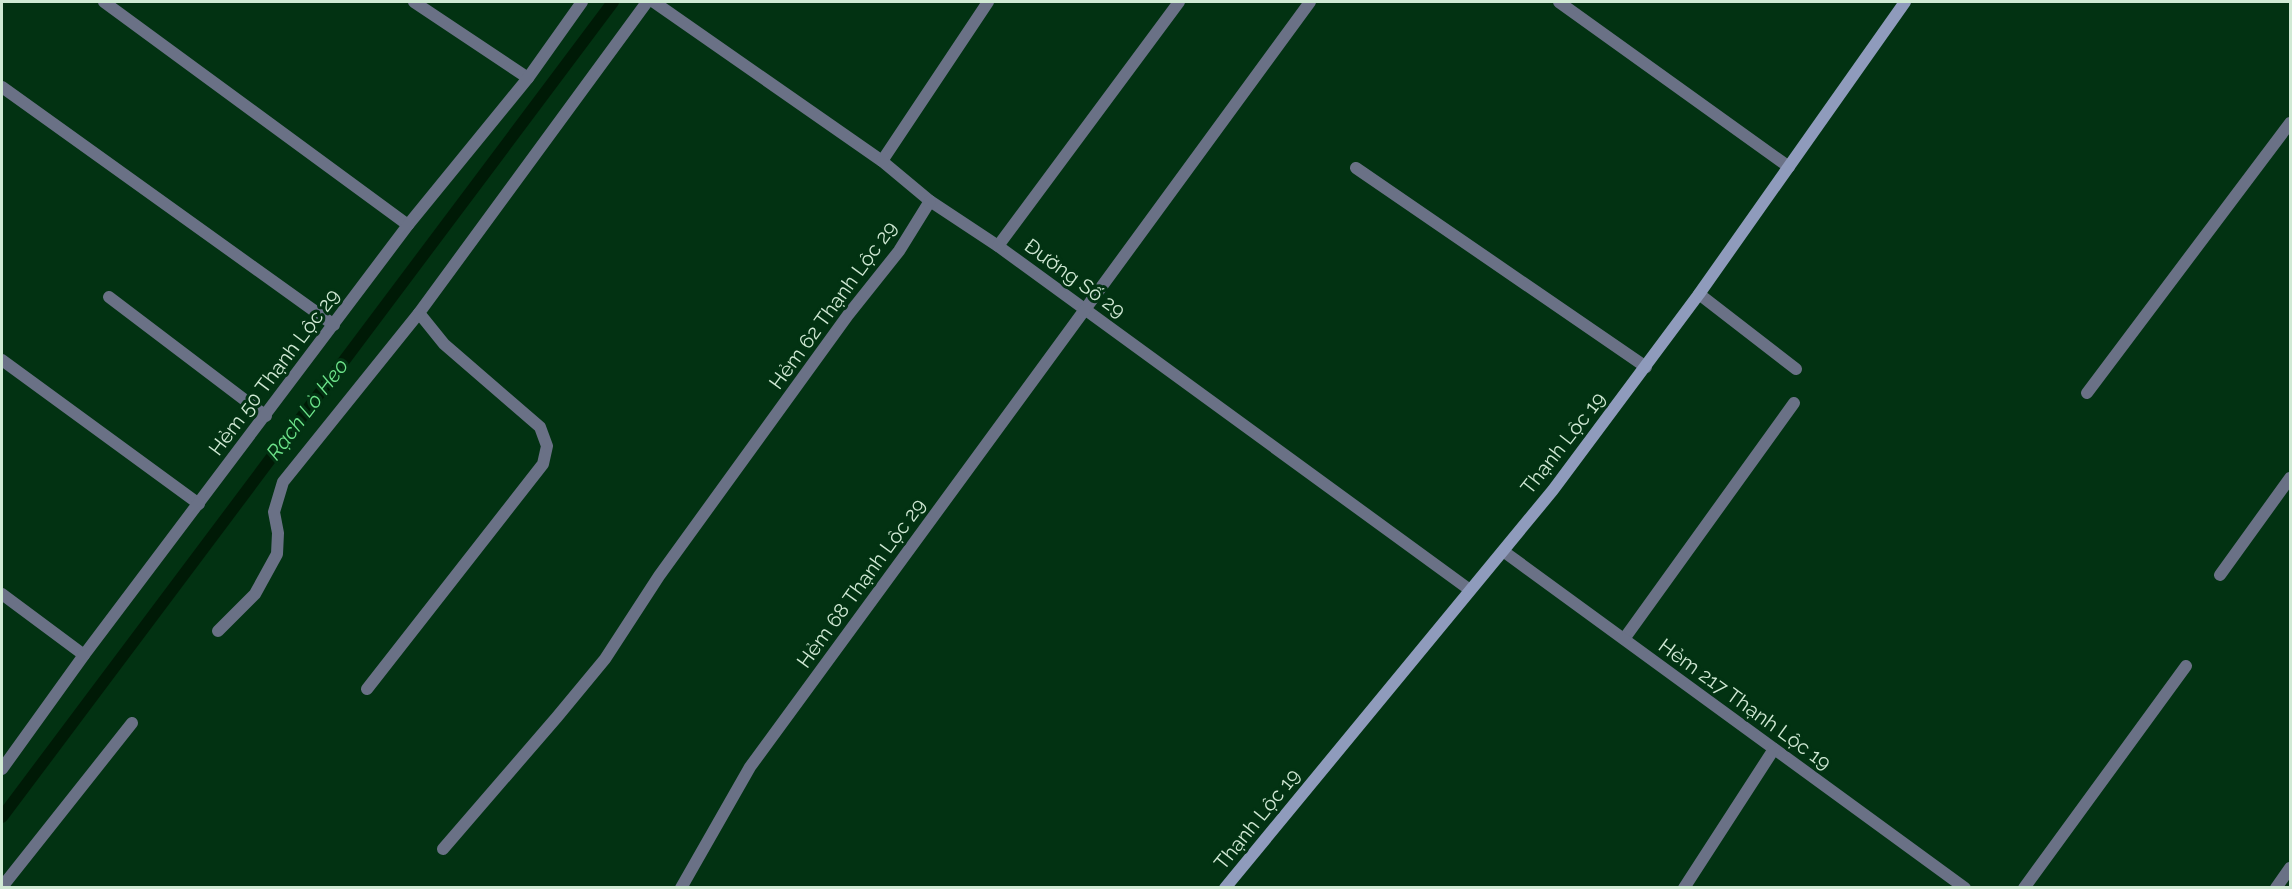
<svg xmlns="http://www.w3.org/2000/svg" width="2292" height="889" viewBox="0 0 2292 889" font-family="Raleway,sans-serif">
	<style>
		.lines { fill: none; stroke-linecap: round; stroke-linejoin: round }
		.stream { stroke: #001a06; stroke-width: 12 }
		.lane { stroke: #6a7186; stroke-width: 12 }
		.street { stroke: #6a7186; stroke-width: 12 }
		.secondary { stroke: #8f9bbc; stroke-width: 12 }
		.labels { text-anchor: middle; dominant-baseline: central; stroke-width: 6; stroke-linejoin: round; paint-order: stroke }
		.street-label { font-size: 20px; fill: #d0e9d4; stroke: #023212 }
		.water-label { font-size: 21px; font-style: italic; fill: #6de38a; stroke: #023212 }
	</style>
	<rect width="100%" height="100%" fill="#023212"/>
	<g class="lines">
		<polyline class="stream" points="2,817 613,2"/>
		<g class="lane">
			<polyline points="1699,294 1796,369"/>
			<polyline points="218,631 255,594 277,554 278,533 274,512 283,482 419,313"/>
			<polyline points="1624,639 1794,403"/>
		</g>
		<g class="street">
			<polyline points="104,2 408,225"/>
			<polyline points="414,2 528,78"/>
			<polyline points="654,2 882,161 930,201 998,246 1470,590"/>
			<polyline points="1559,2 1789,167"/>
			<polyline points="2,87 334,325"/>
			<polyline points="882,161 988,2"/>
			<polyline points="1356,168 1646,367"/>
			<polyline points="998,246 1179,2"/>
			<polyline points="109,297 266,416"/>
			<polyline points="2,360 199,504"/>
			<polyline points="2087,393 2290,123"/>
			<polyline points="1503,551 1965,888"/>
			<polyline points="2220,575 2290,478"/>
			<polyline points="2,594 84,655"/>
			<polyline points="367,689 543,464 547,446 540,427 444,344 419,313 647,2"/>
			<polyline points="2,769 84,655 408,225 528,78 582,2"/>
			<polyline points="443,849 557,717 605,659 659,576 714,500 848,315 899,251 930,201"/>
			<polyline points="2,887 132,723"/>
			<polyline points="681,888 750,767 1310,2"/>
			<polyline points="1684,888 1774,749"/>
			<polyline points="2024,888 2186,666"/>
			<polyline points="2276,888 2290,868"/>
		</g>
		<polyline class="secondary" points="1225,888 1553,490 1699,294 1905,2"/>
	</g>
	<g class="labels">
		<g class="street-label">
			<text transform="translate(1075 278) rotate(36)">Đường Số 29</text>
			<text transform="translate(833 305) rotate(-54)">Hẻm 62 Thạnh Lộc 29</text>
			<text transform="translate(274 372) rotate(-53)">Hẻm 50 Thạnh Lộc 29</text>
			<text transform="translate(1563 443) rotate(-52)">Thạnh Lộc 19</text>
			<text transform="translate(861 583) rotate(-54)">Hẻm 68 Thạnh Lộc 29</text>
			<text transform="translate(1745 704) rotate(36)">Hẻm 217 Thạnh Lộc 19</text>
			<text transform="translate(1257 819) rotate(-51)">Thạnh Lộc 19</text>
		</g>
		<g class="water-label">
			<text transform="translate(307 409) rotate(-53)">Rạch Lò Heo</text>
		</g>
	</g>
	<rect width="2292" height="889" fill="none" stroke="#d0e9d4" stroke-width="6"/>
</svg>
